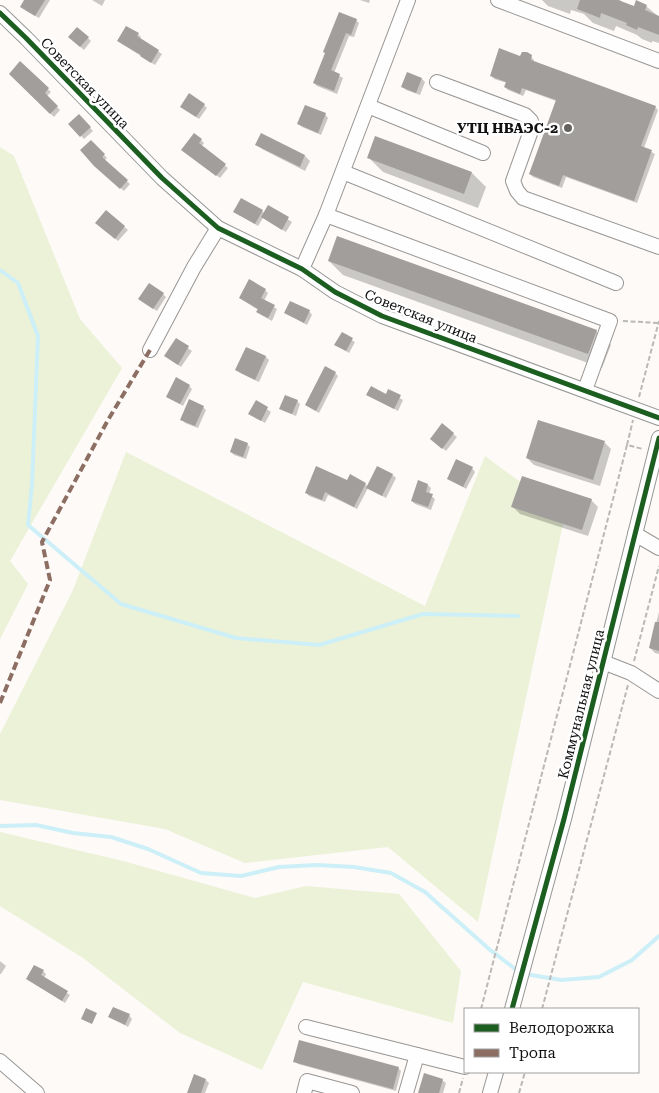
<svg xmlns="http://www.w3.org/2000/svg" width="659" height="1093" viewBox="0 0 659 1093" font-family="'Roboto Serif',serif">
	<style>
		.green { fill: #ebf2d7 }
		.shadow { fill: #0003 }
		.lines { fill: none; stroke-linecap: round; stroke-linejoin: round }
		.stream { stroke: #cdeff7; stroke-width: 4 }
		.building { fill: #a19e9c }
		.minor-casing { stroke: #979695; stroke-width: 16 }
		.path { stroke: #b9b9b8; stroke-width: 2; stroke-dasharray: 5 2.5; stroke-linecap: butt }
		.minor { stroke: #fffefe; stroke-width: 14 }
		.quiet { stroke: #8d6e63; stroke-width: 4; stroke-dasharray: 8 4; stroke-linecap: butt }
		.cycleway-casing { stroke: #fff; stroke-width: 8 }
		.cycleway { stroke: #1b5e20; stroke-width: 5 }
		.poi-dot { fill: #646362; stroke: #fff; stroke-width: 2 }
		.labels { text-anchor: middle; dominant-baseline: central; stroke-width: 5; stroke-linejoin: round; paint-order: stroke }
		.street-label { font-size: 14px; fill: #111; stroke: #fff }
		.poi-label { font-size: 14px; font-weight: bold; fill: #111; stroke: #fff; text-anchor: end }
	</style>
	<rect width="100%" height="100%" fill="#fdfaf7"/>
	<g class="green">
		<polygon points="0,147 14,156 80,319 122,368 10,561 28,584 0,639"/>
		<polygon points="126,452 425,606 485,456 565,515 478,922 388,847 245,863 165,829 0,800 0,734 73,590"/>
		<polygon points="0,832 123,861 255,898 306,886 399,894 461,971 453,1023 303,982 262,1070 180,1033 83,958 0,906"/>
	</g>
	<g class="shadow">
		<polygon points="25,0 50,0 39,18 25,10"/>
		<polygon points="92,0 105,0 102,6"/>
		<polygon points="360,0 370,0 369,3"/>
		<polygon points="542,0 620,0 624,4 635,8 646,6 659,17 659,43 652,41 652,43 642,39 637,35 616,26 614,31 593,23 584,14 571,10 570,14 548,6"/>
		<polygon points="356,20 359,23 354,37 349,36 334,73 343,78 337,94 317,86 314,83 326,53"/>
		<polygon points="138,34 141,37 140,39 162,54 155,65 122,44"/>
		<polygon points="88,38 91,41 84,50 72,40"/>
		<polygon points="527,53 534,60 534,62 655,107 658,110 644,148 655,154 637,203 566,177 562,188 533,177 530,174 556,101 526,90 523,96 508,90 505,87 507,83 494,79 491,75"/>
		<polygon points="20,63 51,92 47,96 60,110 54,117 10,74"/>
		<polygon points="408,74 422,79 425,82 420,95 406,90 402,86"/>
		<polygon points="204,105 207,108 199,119 185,109"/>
		<polygon points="325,114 328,118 321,135 302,127 299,124"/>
		<polygon points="79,116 93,131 84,139 70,124"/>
		<polygon points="262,135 305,156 310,161 305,171 262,149 257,144"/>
		<polygon points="201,140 204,143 202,146 228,168 220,178 186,153"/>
		<polygon points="91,141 107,158 104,161 130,184 124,191 99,169"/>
		<polygon points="369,158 472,173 486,187 478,208 383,172"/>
		<polygon points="268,207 292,222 286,232 263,218 258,226 235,212 262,211 264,213"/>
		<polygon points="107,212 128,230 118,241 100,226"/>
		<polygon points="329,261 596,331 611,345 602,368 343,275"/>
		<polygon points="265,290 268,293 264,301 277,309 272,321 261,315 257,312 258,310 240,298"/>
		<polygon points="163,294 166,297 157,311 143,302"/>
		<polygon points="309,311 312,315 307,325 286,313"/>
		<polygon points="342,334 355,342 349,353 336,345"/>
		<polygon points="176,340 192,351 181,367 166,356"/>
		<polygon points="247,348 266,357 269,360 259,382 240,373 237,370"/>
		<polygon points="335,373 338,376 319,413 309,407 306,405"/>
		<polygon points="189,386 192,389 183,406 167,397"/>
		<polygon points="388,391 403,400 398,411 368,394 386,395"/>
		<polygon points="297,401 300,404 296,416 284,411 281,408"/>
		<polygon points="256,402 271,412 265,423 250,414"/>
		<polygon points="203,407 206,410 198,428 185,423 182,419"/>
		<polygon points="539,422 605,443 611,449 600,486 534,465 527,458"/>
		<polygon points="442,425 457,437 446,451 435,442"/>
		<polygon points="247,444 250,447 246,459 234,455 231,452"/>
		<polygon points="472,468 475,472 466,489 448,478"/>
		<polygon points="393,475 396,478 386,498 368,488 357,509 328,495 325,502 309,496 306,492 348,481 365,484 369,487"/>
		<polygon points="428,485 431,488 429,494 435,499 431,510 415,504 412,501"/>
		<polygon points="591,500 598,507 588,536 520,514 513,507"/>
		<polygon points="659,612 659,654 655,653 650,648"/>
		<polygon points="0,961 6,966 1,974 0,974"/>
		<polygon points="43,971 46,974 44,978 70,995 65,1003 28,979"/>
		<polygon points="129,1015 132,1019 128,1027 110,1016"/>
		<polygon points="295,1061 398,1068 401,1071 396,1091 298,1064"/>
		<polygon points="206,1080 209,1083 205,1093 188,1093"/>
		<polygon points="442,1080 446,1083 443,1093 419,1093"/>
	</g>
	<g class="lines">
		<g class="stream">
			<polyline points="0,270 18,283 38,336 32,485 28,525 121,604 236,638 319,645 423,614 518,616"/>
			<polyline points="0,826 36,825 73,833 111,837 148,849 201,873 241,876 279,867 316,865 354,867 391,873 425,892 489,949 519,972"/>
			<polyline points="525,974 561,980 599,977 632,960 659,936"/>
		</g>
	</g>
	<g class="building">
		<polygon points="24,0 45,0 35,16 20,7"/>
		<polygon points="580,0 618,0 634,6 636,0 647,5 645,10 659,16 659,35 638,27 637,30 626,25 627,23 601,13 600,18 577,9"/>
		<polygon points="339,12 357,19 351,35 346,33 331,70 340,74 334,91 313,83 325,53 323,52"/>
		<polygon points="126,26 139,33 137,36 159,50 151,63 140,56 141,55 117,41"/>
		<polygon points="77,27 89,37 80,47 68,37"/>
		<polygon points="499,48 520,56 522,52 527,52 532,55 531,60 656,106 641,146 652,150 634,201 563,175 559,186 529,174 556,100 522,88 520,94 504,87 506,82 490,76"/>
		<polygon points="20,61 49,88 45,93 58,106 50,114 9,74"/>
		<polygon points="407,72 422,78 416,93 401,87"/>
		<polygon points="189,93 205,104 196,117 180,107"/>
		<polygon points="305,105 326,113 318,133 297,124"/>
		<polygon points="79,114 91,127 80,137 68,124"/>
		<polygon points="194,133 202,139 199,143 226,164 216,176 181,150"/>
		<polygon points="261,133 305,155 300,167 255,145"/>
		<polygon points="375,136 472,172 464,194 367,158"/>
		<polygon points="91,140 105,154 102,157 128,180 120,189 94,166 80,150"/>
		<polygon points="241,198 263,210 255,224 233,212"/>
		<polygon points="268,205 289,217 282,230 261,217"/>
		<polygon points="106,210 125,226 115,239 95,223"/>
		<polygon points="337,236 597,330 588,354 328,261"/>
		<polygon points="249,279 266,289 261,298 275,305 268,318 256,312 258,309 239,298"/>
		<polygon points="149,283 164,293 153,309 138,299"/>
		<polygon points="290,301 310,310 304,323 284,313"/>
		<polygon points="342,332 353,338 346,351 334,345"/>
		<polygon points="176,338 189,346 178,365 164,356"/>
		<polygon points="246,347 266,356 255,380 235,370"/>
		<polygon points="325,366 336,372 316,411 305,405"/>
		<polygon points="176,377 190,385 180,404 166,397"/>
		<polygon points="371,386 386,394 388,389 401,395 394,409 366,395"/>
		<polygon points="285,395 298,400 292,414 279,409"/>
		<polygon points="189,399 204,406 195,426 180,420"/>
		<polygon points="256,400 268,407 261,421 248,414"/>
		<polygon points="538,420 605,441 593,480 526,458"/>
		<polygon points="442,423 454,433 442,449 430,439"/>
		<polygon points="235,438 248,443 243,457 230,452"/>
		<polygon points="456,459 473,467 463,487 447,479"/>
		<polygon points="316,466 347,480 350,474 366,483 354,507 325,492 322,500 305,493"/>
		<polygon points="377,466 393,474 382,496 366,488"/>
		<polygon points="522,476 592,499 582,530 511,507"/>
		<polygon points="418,480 428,484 426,492 433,494 428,507 411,501"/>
		<polygon points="655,622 659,622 659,651 649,648"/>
		<polygon points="34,965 44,970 41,975 68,991 62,1001 26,979"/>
		<polygon points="113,1007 130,1014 125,1025 108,1017"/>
		<polygon points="86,1008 97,1013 92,1024 81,1019"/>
		<polygon points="299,1040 399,1067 393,1089 293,1062"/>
		<polygon points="424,1073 443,1079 439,1093 418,1093"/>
		<polygon points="194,1074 206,1079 201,1093 187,1093"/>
	</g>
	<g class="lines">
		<defs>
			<g id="minor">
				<polyline points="498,0 659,61"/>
				<polyline points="0,13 26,38 162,178 218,228 302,269 335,292 382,316 659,418"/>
				<polyline points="437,82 525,115 531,121 532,128 513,181 517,191 523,198 659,247"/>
				<polyline points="368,106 483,153"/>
				<polyline points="343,172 616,283"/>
				<polyline points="326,215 610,321 585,390"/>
				<polyline points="302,269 326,215 408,0"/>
				<polyline points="150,350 194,267 218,228"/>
				<polyline points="635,534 659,548"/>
				<polyline points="603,662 631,673 659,691"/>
				<polyline points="512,1009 564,819 659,438"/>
				<polyline points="306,1027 465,1067"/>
				<polyline points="0,1061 37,1093"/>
				<polyline points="304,1093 307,1081 352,1093"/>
				<polyline points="406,1093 417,1055"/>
				<polyline points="490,1093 496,1072"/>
			</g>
		</defs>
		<use href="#minor" class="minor-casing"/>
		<g class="path">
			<polyline points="623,321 659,323"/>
			<polyline points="639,397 659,321"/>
			<polyline points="627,445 633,420"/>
			<polyline points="634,661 659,566"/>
			<polyline points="481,1009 627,445 643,449"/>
			<polyline points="542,1009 628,685"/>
			<polyline points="459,1093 463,1078"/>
			<polyline points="519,1093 525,1072"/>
		</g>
		<use href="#minor" class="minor"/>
		<polyline class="quiet" points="0,703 50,580 42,542 108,420 150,350"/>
		<defs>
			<g id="cycleway">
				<polyline points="0,13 26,38 162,178 218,228 302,269 335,292 382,316 659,418"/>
				<polyline points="512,1009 564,819 659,438"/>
			</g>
		</defs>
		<use href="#cycleway" class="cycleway-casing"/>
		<use href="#cycleway" class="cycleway"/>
	</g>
	<circle class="poi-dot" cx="568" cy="128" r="5"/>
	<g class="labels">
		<g class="street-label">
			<text transform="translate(85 83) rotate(46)">Советская улица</text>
			<text transform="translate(421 316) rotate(22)">Советская улица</text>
			<text transform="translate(581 704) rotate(-76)">Коммунальная улица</text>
		</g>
		<g class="poi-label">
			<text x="558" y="128">УТЦ НВАЭС-2</text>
		</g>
	</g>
	<rect x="464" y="1008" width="175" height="65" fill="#ffffff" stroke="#a0a0a0"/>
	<rect x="474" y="1024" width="25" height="8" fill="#1b5e20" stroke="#a0a0a0"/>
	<text x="509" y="1033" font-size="15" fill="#111111">Велодорожка</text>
	<rect x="474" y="1049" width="25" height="8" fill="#8d6e63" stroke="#a0a0a0"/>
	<text x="509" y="1058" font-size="15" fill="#111111">Тропа</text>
</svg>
